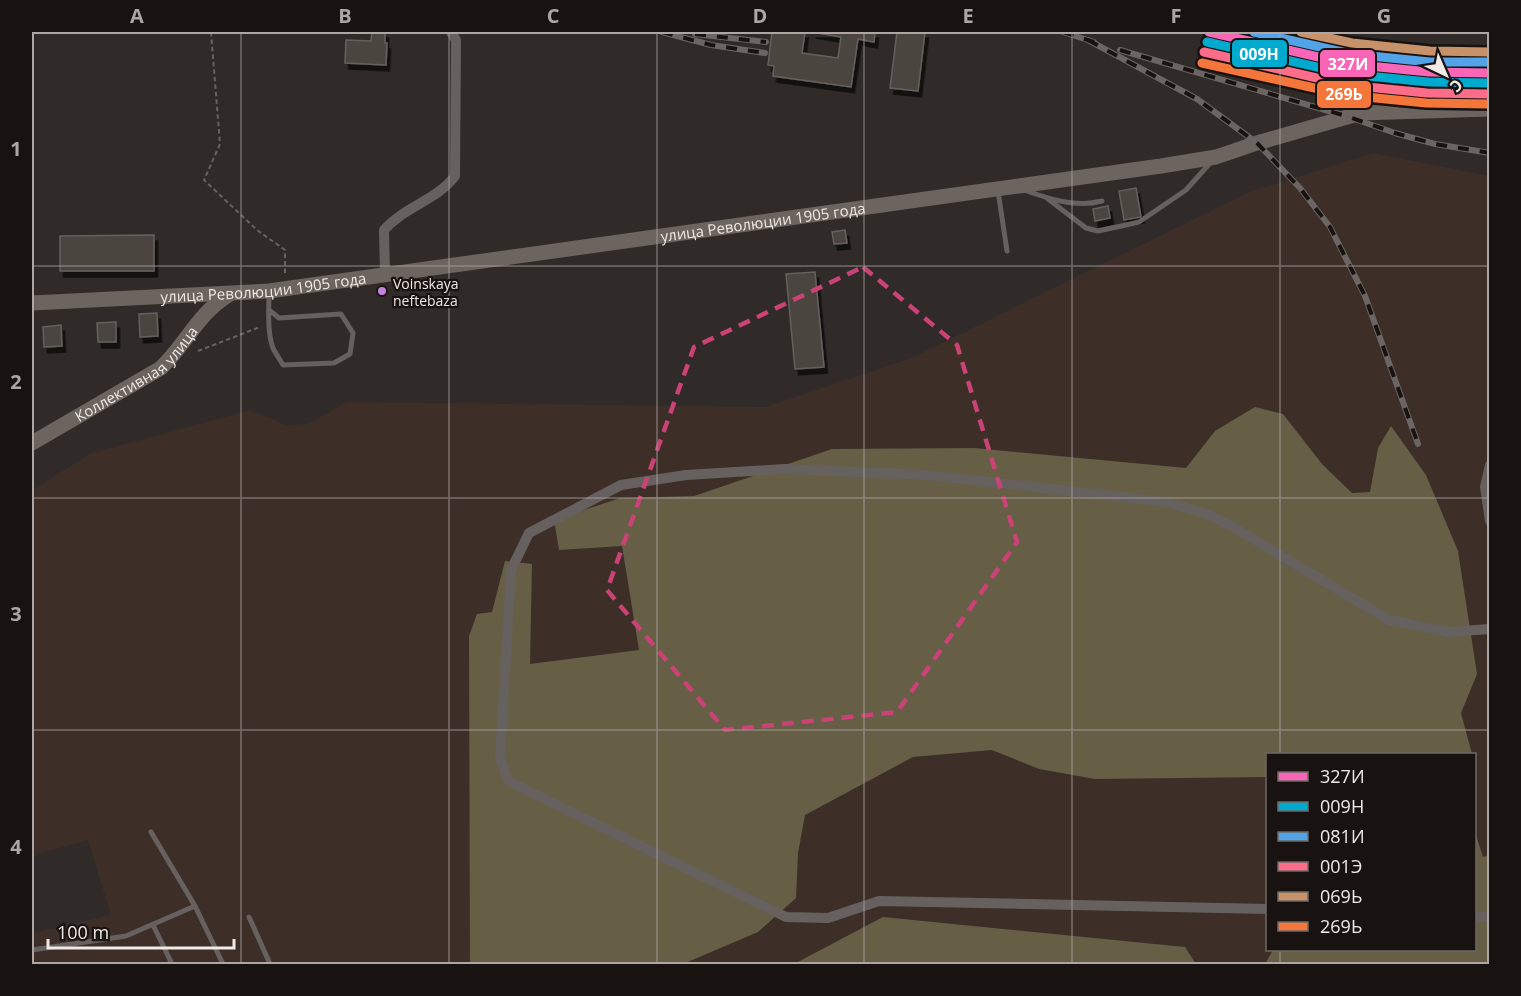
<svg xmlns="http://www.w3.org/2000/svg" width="1521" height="996" viewBox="0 0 1521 996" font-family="'Open Sans',sans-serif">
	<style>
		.built { fill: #3d2f28; fill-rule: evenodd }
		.forest { fill: #665e45 }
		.building { fill: #4c4441; stroke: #65605e; stroke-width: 1.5; filter: url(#shadow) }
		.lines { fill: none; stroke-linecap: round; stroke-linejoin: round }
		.path { stroke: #676361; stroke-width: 2; stroke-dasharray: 4.5 3; stroke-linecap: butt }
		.lane { stroke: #66615f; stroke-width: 5 }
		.street { stroke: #66615f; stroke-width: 10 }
		.secondary { stroke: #6c645e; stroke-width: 15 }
		.rail-casing { stroke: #6b6664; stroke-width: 6 }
		.rail { stroke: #181311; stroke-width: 4; stroke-dasharray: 11; stroke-linecap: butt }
		.rail-1-casing { stroke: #181311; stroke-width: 14 }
		.rail-2-casing { stroke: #181311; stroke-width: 14 }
		.rail-3-casing { stroke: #181311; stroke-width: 14 }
		.rail-4-casing { stroke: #181311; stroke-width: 14 }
		.rail-5-casing { stroke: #181311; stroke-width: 14 }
		.rail-6-casing { stroke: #181311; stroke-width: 14 }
		.rail-1 { stroke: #fa66b7; stroke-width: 9 }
		.rail-2 { stroke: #00a9ce; stroke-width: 9 }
		.rail-3 { stroke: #53a3e8; stroke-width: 9 }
		.rail-4 { stroke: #fb6d88; stroke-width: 9 }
		.rail-5 { stroke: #c7916a; stroke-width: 9 }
		.rail-6 { stroke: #f5763a; stroke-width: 9 }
		.marked { fill: none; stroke: #cb4277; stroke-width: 4.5; stroke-dasharray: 12 8; stroke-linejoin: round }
		.grid { fill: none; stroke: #ada6a4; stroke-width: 1.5; stroke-opacity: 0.55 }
		.bus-dot { fill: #c483df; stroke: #181311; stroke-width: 2 }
		.labels { text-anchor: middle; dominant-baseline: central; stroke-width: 4.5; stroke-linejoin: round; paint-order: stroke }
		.bus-label { font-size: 14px; fill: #f0e9e6; stroke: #181311; text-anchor: start }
		.street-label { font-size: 15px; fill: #f0e9e6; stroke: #181311 }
		.line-badge { stroke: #181311; stroke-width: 2 }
		.badge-label { font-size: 16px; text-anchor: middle; font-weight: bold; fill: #fff }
		.neatline { fill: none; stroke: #ada6a4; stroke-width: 2 }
		.grid-label { font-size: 20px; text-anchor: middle; font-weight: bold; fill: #ada6a4 }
	</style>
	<defs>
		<filter id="shadow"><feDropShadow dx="3.5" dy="6" stdDeviation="0" flood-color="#0009"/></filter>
	</defs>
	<rect width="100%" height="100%" fill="#302b28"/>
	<path class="built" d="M1373 153 1489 176V964H32V933L111 915 88 840 32 856V491L89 454 251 410 287 426 310 423 347 402 766 407 912 358 1247 193ZM1268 754H1474V950H1268Z"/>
	<g class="forest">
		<polygon points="1255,407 1283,414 1322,464 1352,493 1370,492 1378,448 1391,426 1426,475 1458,551 1477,674 1461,713 1472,754 1268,754 1267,777 1095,779 1039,769 992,750 913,757 805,815 798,853 796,898 758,932 683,964 470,964 469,636 477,614 492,612 505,561 532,564 530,664 639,650 622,546 559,550 554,520 620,498 694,496 832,449 974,448 1186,468 1215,431"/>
		<polygon points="1475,832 1483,857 1489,855 1489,964 1265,964 1273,950 1474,950"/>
		<polygon points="883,917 1185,947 1196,964 794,964"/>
	</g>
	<g class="building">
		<polygon points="372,32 385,32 385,43 387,43 386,65 345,63 346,40 371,41"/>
		<polygon points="772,32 805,32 802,53 838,58 841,37 812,32 875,32 874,42 858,39 851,87 773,76 774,66 768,65"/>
		<polygon points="897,32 925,32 918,91 890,88"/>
		<polygon points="1136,188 1141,217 1124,220 1119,191"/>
		<polygon points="1108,206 1110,218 1095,221 1093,209"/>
		<polygon points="845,230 847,243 834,244 832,232"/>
		<polygon points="154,235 154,271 60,271 60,236"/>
		<polygon points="815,272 824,367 795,369 786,274"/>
		<polygon points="157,313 158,336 140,337 139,314"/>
		<polygon points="116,322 116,342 98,342 97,323"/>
		<polygon points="61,325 62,346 44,347 43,327"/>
	</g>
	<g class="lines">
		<g class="path">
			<polyline points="211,32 220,144 204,180 257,230 285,250 285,276"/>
			<polyline points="198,351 260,327"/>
		</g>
		<g class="lane">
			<path d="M1024 190C1049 199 1076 208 1102 201"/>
			<polyline points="998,191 1007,251"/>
			<polyline points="1048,199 1086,228 1098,231 1126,225 1139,222 1186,190 1211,162"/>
			<path d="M269 310 279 318 341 314 353 333 350 354 334 363 283 365C280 359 275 353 273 348 267 332 269 309 269 293"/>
			<polyline points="151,832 195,906 223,964"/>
			<polyline points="249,917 270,964"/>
			<polyline points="153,925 172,964"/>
			<polyline points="32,950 126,936 195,906"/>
		</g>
		<g class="street">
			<path d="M385 274 384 230C404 207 437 200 455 176L456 40 451 32"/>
			<polyline points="1490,465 1485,487 1490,521"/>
			<polyline points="1268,909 879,901 828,918 786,917 508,781 500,757 511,570 529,533 621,485 686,475 785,469 927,475 1166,502 1207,514 1233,527 1389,620 1448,632 1490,629"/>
			<polyline points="1474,916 1490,917"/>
		</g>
		<g class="secondary">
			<path id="s1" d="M32 303 269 291 1161 166 1216 157 1257 143 1361 113 1490 109"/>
			<path id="s2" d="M32 443 161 368C187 343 198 313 230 294"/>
		</g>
		<defs>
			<g id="rail">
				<polyline points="662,32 711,45 765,53"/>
				<polyline points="1063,32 1094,42"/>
				<polyline points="695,34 766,42"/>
				<polyline points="1088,40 1197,99 1257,143 1300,188 1330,227 1365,296 1418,444"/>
				<polyline points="1120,50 1346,116 1395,133 1435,144 1490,153"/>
			</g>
		</defs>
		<use href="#rail" class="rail-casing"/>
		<use href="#rail" class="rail"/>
		<defs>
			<polyline id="rail-1" points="1209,32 1349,64 1429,72 1490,73"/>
			<polyline id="rail-2" points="1207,42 1348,74 1428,82 1490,83"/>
			<polyline id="rail-3" points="1254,32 1351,54 1430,62 1490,62"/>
			<polyline id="rail-4" points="1204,52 1347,85 1427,93 1490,94"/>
			<polyline id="rail-5" points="1301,32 1352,43 1430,51 1490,52"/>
			<polyline id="rail-6" points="1202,63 1346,95 1426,103 1489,104"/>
		</defs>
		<use href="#rail-1" class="rail-1-casing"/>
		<use href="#rail-2" class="rail-2-casing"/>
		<use href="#rail-3" class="rail-3-casing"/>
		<use href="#rail-4" class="rail-4-casing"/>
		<use href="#rail-5" class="rail-5-casing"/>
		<use href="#rail-6" class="rail-6-casing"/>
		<use href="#rail-1" class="rail-1"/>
		<use href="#rail-2" class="rail-2"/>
		<use href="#rail-3" class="rail-3"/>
		<use href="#rail-4" class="rail-4"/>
		<use href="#rail-5" class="rail-5"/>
		<use href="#rail-6" class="rail-6"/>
	</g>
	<path class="marked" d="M863 267 957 345 1017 542 897 712 725 730 607 590 694 347Z"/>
	<path class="grid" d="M241 32V964M449 32V964M657 32V964M864 32V964M1072 32V964M1280 32V754M32 266H1490M32 498H1490M32 730H1490M1280 950V964"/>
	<circle class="bus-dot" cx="382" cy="291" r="5"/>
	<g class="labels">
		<g class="bus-label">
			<text x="393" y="283">Voinskaya<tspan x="393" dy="17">neftebaza</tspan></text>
		</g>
		<g class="street-label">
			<text stroke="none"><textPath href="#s1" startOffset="736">улица Революции 1905 года</textPath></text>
			<text stroke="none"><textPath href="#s1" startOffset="232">улица Революции 1905 года</textPath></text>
			<text stroke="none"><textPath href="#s2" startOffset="126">Коллективная улица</textPath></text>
		</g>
	</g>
	<g class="line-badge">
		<rect x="1231" y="39" width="57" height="29" rx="6" fill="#00a9ce"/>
		<rect x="1319" y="49" width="57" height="29" rx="6" fill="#fa66b7"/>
		<rect x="1316" y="80" width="56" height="29" rx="6" fill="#f5763a"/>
	</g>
	<g class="badge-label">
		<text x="1259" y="60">009Н</text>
		<text x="1348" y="70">327И</text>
		<text x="1344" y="100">269Ь</text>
	</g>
	<rect width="1521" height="996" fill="none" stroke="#181311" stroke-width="66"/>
	<rect x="1266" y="753" width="210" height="198" fill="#181311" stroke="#6e6966" stroke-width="1.5"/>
	<rect x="1278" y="772" width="30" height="9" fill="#fa66b7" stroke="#6e6966" stroke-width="1.5"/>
	<text x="1320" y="783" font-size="18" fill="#f0e9e6">327И</text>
	<rect x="1278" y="802" width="30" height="9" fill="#00a9ce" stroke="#6e6966" stroke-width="1.5"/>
	<text x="1320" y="813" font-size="18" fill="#f0e9e6">009Н</text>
	<rect x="1278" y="832" width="30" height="9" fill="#53a3e8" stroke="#6e6966" stroke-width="1.5"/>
	<text x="1320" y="843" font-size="18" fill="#f0e9e6">081И</text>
	<rect x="1278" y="862" width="30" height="9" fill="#fb6d88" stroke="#6e6966" stroke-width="1.5"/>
	<text x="1320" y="873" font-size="18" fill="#f0e9e6">001Э</text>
	<rect x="1278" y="892" width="30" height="9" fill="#c7916a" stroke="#6e6966" stroke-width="1.5"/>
	<text x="1320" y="903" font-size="18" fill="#f0e9e6">069Ь</text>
	<rect x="1278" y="922" width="30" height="9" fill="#f5763a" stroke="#6e6966" stroke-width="1.5"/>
	<text x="1320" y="933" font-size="18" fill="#f0e9e6">269Ь</text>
	<g transform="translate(1446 75) rotate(136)" stroke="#181311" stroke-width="4.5" paint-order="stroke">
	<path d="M0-4.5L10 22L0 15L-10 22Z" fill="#f0e9e6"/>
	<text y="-9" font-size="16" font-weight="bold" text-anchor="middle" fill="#f0e9e6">С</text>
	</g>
	<path d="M48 939v9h186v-9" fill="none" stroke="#f0e9e6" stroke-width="3"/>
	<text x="57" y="939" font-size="18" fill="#f0e9e6" stroke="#181311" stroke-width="4.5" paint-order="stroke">100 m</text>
	<rect x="33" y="33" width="1455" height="930" class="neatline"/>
	<g class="grid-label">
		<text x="137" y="23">A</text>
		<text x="345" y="23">B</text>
		<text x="553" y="23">C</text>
		<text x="760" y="23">D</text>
		<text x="968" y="23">E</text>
		<text x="1176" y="23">F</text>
		<text x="1384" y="23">G</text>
		<text x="16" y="156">1</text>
		<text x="16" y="389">2</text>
		<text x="16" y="621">3</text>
		<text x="16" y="854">4</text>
	</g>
</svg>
